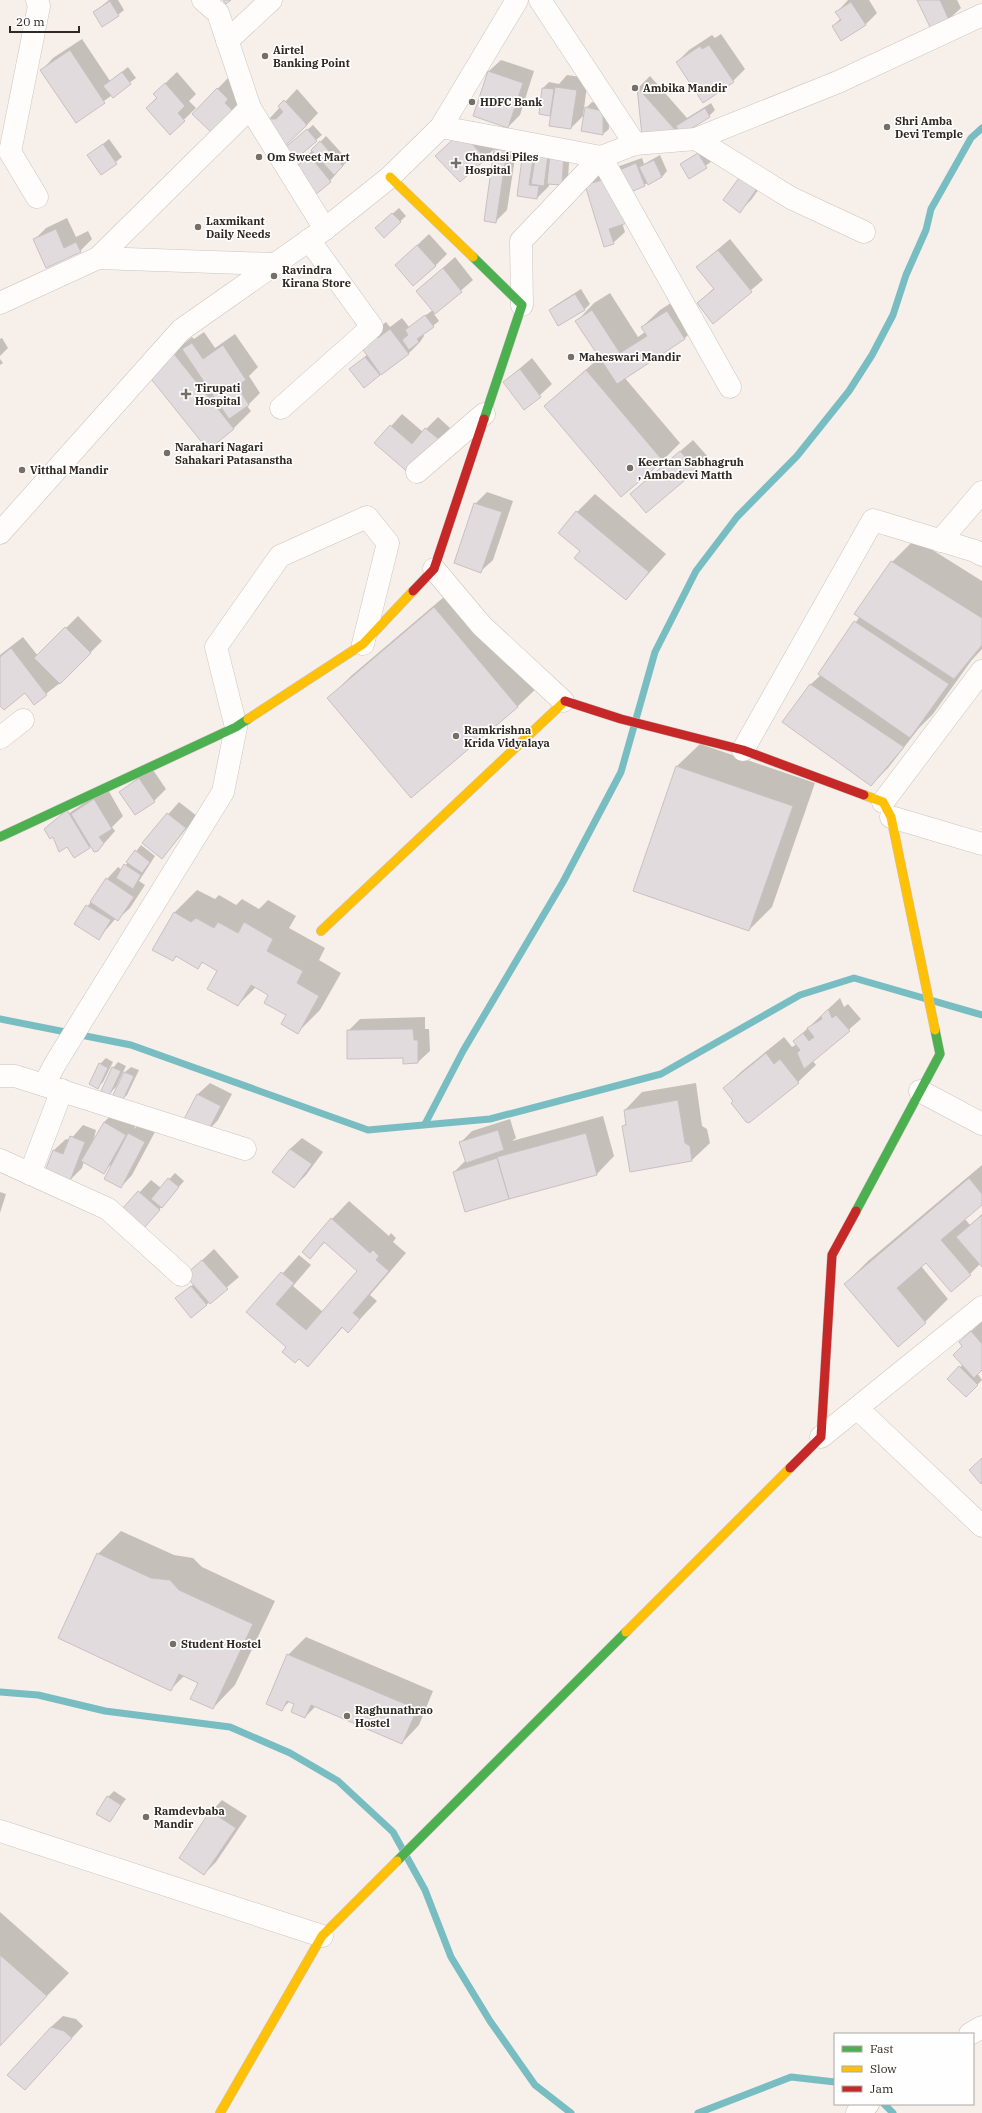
<svg xmlns="http://www.w3.org/2000/svg" width="982" height="2113" viewBox="0 0 982 2113" font-family="'IBM Plex Serif',serif">
	<style>
		.shadow { fill: #0003 }
		.lines { fill: none; stroke-linecap: round; stroke-linejoin: round }
		.stream { stroke: #78bdc2; stroke-width: 7 }
		.building { fill: #e2dbde; stroke: #c7c1c3 }
		.street-casing { stroke: #ccc4be; stroke-width: 23 }
		.fast-casing { stroke: #ccc4be; stroke-width: 10 }
		.slow-casing { stroke: #ccc4be; stroke-width: 10 }
		.jam-casing { stroke: #ccc4be; stroke-width: 10 }
		.street { stroke: #fefdfc; stroke-width: 22 }
		.fast { stroke: #4caf50; stroke-width: 9 }
		.slow { stroke: #ffc107; stroke-width: 9 }
		.jam { stroke: #c62828; stroke-width: 9 }
		.poi-dot { fill: #766e67; stroke: #fefefe; stroke-width: 1.5 }
		.labels { text-anchor: middle; dominant-baseline: central; stroke-width: 3.5; stroke-linejoin: round; paint-order: stroke }
		.poi-label { font-size: 11px; font-weight: bold; fill: #312821; stroke: #fefefe; text-anchor: start }
	</style>
	<rect width="100%" height="100%" fill="#f7efe9"/>
	<g class="shadow">
		<polygon points="109,0 118,0 124,10 118,15 94,12"/>
		<polygon points="848,0 869,0 877,13 866,24 842,39 833,26 841,18 837,12"/>
		<polygon points="918,0 957,0 961,8 949,19"/>
		<polygon points="721,34 745,69 733,81 677,62 689,50 712,35 715,38"/>
		<polygon points="82,39 110,81 128,67 136,78 76,121 42,70 53,58"/>
		<polygon points="501,60 534,71 520,115 508,127 489,71"/>
		<polygon points="177,72 196,94 189,101 196,108 170,133 147,108 157,97 154,94"/>
		<polygon points="567,75 588,78 583,116 571,128 552,112 550,114 543,88 549,82 559,84"/>
		<polygon points="650,76 687,118 711,103 715,110 709,116 677,131 643,135 638,88"/>
		<polygon points="229,77 244,98 212,132 193,114"/>
		<polygon points="297,89 318,113 307,125 269,119"/>
		<polygon points="592,102 608,106 609,129 603,134 582,130 586,108"/>
		<polygon points="473,121 497,147 518,139 507,210 496,221 485,220 496,147 485,158 449,144"/>
		<polygon points="313,125 322,135 316,140 289,145"/>
		<polygon points="326,136 348,160 330,181 295,168"/>
		<polygon points="109,139 122,157 101,174 88,156"/>
		<polygon points="704,148 712,161 689,178 681,165"/>
		<polygon points="570,149 568,178 562,184 549,183 549,186 537,198 518,196 524,152"/>
		<polygon points="660,155 667,171 662,177 632,190 622,223 625,232 613,243 586,186 597,174 642,158 644,164"/>
		<polygon points="769,175 751,200 740,211 724,200"/>
		<polygon points="399,208 406,216 384,237 382,223"/>
		<polygon points="67,218 76,237 88,231 92,239 80,251 47,267 34,240 46,228"/>
		<polygon points="429,234 447,254 435,266 396,265"/>
		<polygon points="730,239 763,280 713,322 698,303 714,288 697,267"/>
		<polygon points="455,257 473,280 434,314 439,321 423,334 424,336 420,342 408,354 379,374 351,369 368,354 372,333 386,322 390,327 402,318 409,327 433,310 417,291"/>
		<polygon points="581,289 590,304 584,310 550,310 556,305"/>
		<polygon points="610,293 638,337 645,332 642,327 660,310 685,294 702,321 685,338 624,377 680,443 662,461 545,406 600,357 577,321 594,303"/>
		<polygon points="204,332 215,348 235,334 258,367 249,376 260,393 247,406 251,411 233,429 167,357 192,337 194,339"/>
		<polygon points="2,338 8,348 0,356 0,339"/>
		<polygon points="532,358 552,384 525,409 504,382"/>
		<polygon points="0,359 3,363 0,365"/>
		<polygon points="402,414 423,432 438,417 450,428 422,461 376,443"/>
		<polygon points="693,440 708,457 696,469 631,494"/>
		<polygon points="487,492 513,501 493,560 481,571 475,504"/>
		<polygon points="595,494 666,554 626,599 581,551 577,512"/>
		<polygon points="915,539 982,581 982,649 971,661 933,714 919,728 888,768 871,785 783,722 811,684 821,675 860,616 892,562"/>
		<polygon points="458,585 541,684 518,706 412,797 328,699 351,676"/>
		<polygon points="78,616 102,641 60,683 34,703 25,692 0,704 0,655 23,637 38,656"/>
		<polygon points="700,744 815,783 772,907 749,930 677,766"/>
		<polygon points="151,767 166,789 154,801 121,792"/>
		<polygon points="107,788 123,816 112,827 115,831 109,838 97,851 91,845 89,847 67,845 45,829"/>
		<polygon points="179,802 197,816 162,858 143,843"/>
		<polygon points="141,845 155,856 139,881 145,885 130,908 118,919 116,918 99,938 75,924 107,879 118,867 122,870"/>
		<polygon points="197,890 215,899 219,895 236,905 242,899 259,909 268,900 296,916 289,928 325,948 319,960 341,973 320,1010 297,1033 287,1015 270,994 256,987 238,1005 219,971 203,962 198,967 178,955 173,960 174,913"/>
		<polygon points="840,998 844,1007 848,1004 861,1019 813,1061 816,1065 798,1082 734,1101 724,1088 742,1071 784,1037 792,1047 797,1044 794,1041"/>
		<polygon points="425,1017 425,1029 429,1029 430,1051 418,1062 348,1031 360,1019"/>
		<polygon points="106,1058 113,1062 103,1082 98,1087 100,1064"/>
		<polygon points="118,1062 126,1066 116,1087 109,1094 113,1068"/>
		<polygon points="131,1067 139,1070 127,1095 121,1100 113,1096 125,1072"/>
		<polygon points="210,1083 232,1094 218,1120 207,1132 185,1121 198,1094"/>
		<polygon points="696,1083 702,1126 707,1129 710,1143 692,1160 631,1170 623,1126 627,1123 625,1110 642,1092"/>
		<polygon points="116,1111 137,1123 134,1129 141,1122 156,1130 132,1175 121,1187 114,1162 103,1172 84,1161 82,1168 70,1180 47,1171 54,1150 66,1139 70,1140 83,1125 96,1130 93,1142 104,1122"/>
		<polygon points="603,1116 614,1156 597,1174 508,1198 454,1172 466,1160 461,1142 472,1131 510,1119 516,1138 512,1141"/>
		<polygon points="302,1138 323,1152 306,1175 294,1187 290,1149"/>
		<polygon points="982,1165 982,1204 965,1219 970,1225 982,1214 982,1266 980,1264 970,1274 927,1261 921,1266 948,1299 925,1322 845,1284 868,1261"/>
		<polygon points="175,1173 184,1181 144,1227 124,1209 151,1180 161,1188"/>
		<polygon points="0,1192 6,1194 0,1213"/>
		<polygon points="349,1201 389,1236 391,1233 396,1238 393,1242 406,1253 370,1295 377,1301 348,1332 343,1327 308,1366 248,1312 299,1255 311,1265 293,1286 323,1312 359,1271 325,1242 310,1258 332,1219"/>
		<polygon points="214,1249 239,1277 206,1305 182,1293 194,1284 198,1264"/>
		<polygon points="982,1321 982,1369 977,1373 982,1380 966,1396 949,1379 963,1364 963,1346 960,1342"/>
		<polygon points="121,1531 174,1555 193,1558 202,1567 275,1601 235,1685 213,1708 200,1682 185,1675 171,1689 98,1554"/>
		<polygon points="306,1637 433,1691 419,1725 402,1743 316,1706 305,1717 296,1703 290,1701 282,1709 288,1655"/>
		<polygon points="114,1791 126,1799 109,1821 108,1797"/>
		<polygon points="222,1800 247,1816 216,1862 204,1874 211,1812"/>
		<polygon points="0,1912 69,1973 0,2045"/>
		<polygon points="63,2016 76,2019 83,2026 25,2089 51,2027"/>
	</g>
	<g class="lines">
		<g class="stream">
			<polyline points="0,1019 131,1045 368,1130 490,1119 661,1074 800,995 854,978 982,1015"/>
			<polyline points="425,1124 463,1051 563,882 621,772 655,652 696,571 737,517 797,456 849,391 872,355 893,315 906,275 926,230 931,209 971,138 982,128"/>
			<polyline points="0,1692 38,1695 105,1711 230,1727 290,1753 338,1781 393,1832 425,1890 451,1957 490,2021 535,2085 571,2113"/>
			<polyline points="884,2104 893,2113"/>
			<polyline points="698,2113 791,2077 835,2082"/>
		</g>
	</g>
	<g class="building">
		<polygon points="223,0 231,0 226,4"/>
		<polygon points="917,0 940,0 949,20 931,29"/>
		<polygon points="110,1 119,16 102,27 93,12"/>
		<polygon points="851,2 866,25 841,41 832,26 841,20 835,12"/>
		<polygon points="709,45 734,82 703,103 676,62 700,46 702,49"/>
		<polygon points="70,50 105,103 76,123 40,70"/>
		<polygon points="488,71 523,83 508,128 473,116"/>
		<polygon points="122,72 131,84 113,98 103,86"/>
		<polygon points="165,83 185,106 178,113 185,121 170,135 146,108 157,98 153,94"/>
		<polygon points="555,87 577,90 571,129 549,126"/>
		<polygon points="637,87 677,132 642,136"/>
		<polygon points="217,88 228,99 225,103 233,111 212,133 192,114"/>
		<polygon points="542,88 554,89 550,116 539,114"/>
		<polygon points="284,100 307,125 283,148 267,119 276,119 283,112 278,106"/>
		<polygon points="585,107 603,111 603,135 581,131"/>
		<polygon points="705,108 710,117 681,135 676,126"/>
		<polygon points="307,129 317,141 292,162 282,150"/>
		<polygon points="461,132 486,159 460,182 435,156"/>
		<polygon points="320,141 343,166 334,175 311,150"/>
		<polygon points="103,144 117,164 101,175 87,155"/>
		<polygon points="494,149 507,150 496,223 484,221"/>
		<polygon points="523,151 534,153 529,185 539,186 537,199 517,196"/>
		<polygon points="536,153 548,155 544,186 531,184"/>
		<polygon points="550,153 564,154 562,185 547,184"/>
		<polygon points="698,153 707,168 689,179 680,164"/>
		<polygon points="310,156 331,182 315,195 294,168"/>
		<polygon points="654,160 662,177 648,185 639,167"/>
		<polygon points="636,163 645,186 624,195 615,172"/>
		<polygon points="741,175 758,187 740,213 723,200"/>
		<polygon points="612,177 627,223 609,229 614,244 604,247 585,185"/>
		<polygon points="392,213 401,222 384,238 375,228"/>
		<polygon points="56,229 64,248 76,242 81,252 46,268 33,239"/>
		<polygon points="417,245 436,266 413,286 395,265"/>
		<polygon points="718,250 752,292 713,324 697,303 714,289 696,267"/>
		<polygon points="443,268 462,292 435,314 416,291"/>
		<polygon points="575,294 585,310 558,326 549,310"/>
		<polygon points="592,310 620,353 647,336 641,327 667,311 685,339 617,384 575,321"/>
		<polygon points="425,315 434,327 417,339 419,342 409,350 402,340 408,335 405,330"/>
		<polygon points="390,329 409,354 381,375 359,344 374,333 378,338"/>
		<polygon points="192,343 203,359 223,345 246,380 237,386 249,405 229,419 182,349"/>
		<polygon points="174,354 234,429 208,450 148,375"/>
		<polygon points="365,357 380,375 364,388 349,369"/>
		<polygon points="520,369 541,397 524,410 503,382"/>
		<polygon points="586,370 663,461 621,497 544,406"/>
		<polygon points="390,425 412,444 425,428 440,440 410,474 374,443"/>
		<polygon points="680,451 697,470 646,513 630,494"/>
		<polygon points="474,503 502,512 481,573 454,563"/>
		<polygon points="576,511 649,572 626,600 574,558 580,551 558,533"/>
		<polygon points="891,561 982,618 982,645 954,679 854,614"/>
		<polygon points="434,607 518,707 411,798 327,698"/>
		<polygon points="854,621 949,684 910,738 818,674"/>
		<polygon points="65,627 91,653 60,684 34,658"/>
		<polygon points="11,648 47,695 34,705 25,693 4,710 0,706 0,657"/>
		<polygon points="810,684 904,747 871,786 782,722"/>
		<polygon points="676,766 793,806 749,931 633,891"/>
		<polygon points="139,778 155,802 135,815 119,792"/>
		<polygon points="94,799 112,829 99,837 104,843 98,851 94,852 71,814"/>
		<polygon points="67,810 90,848 74,858 67,847 59,852 53,837 50,839 44,829"/>
		<polygon points="167,813 186,828 162,859 142,843"/>
		<polygon points="135,850 150,862 142,873 126,862"/>
		<polygon points="124,864 141,875 133,889 116,878"/>
		<polygon points="106,878 134,897 118,921 90,902"/>
		<polygon points="86,905 111,920 99,940 74,924"/>
		<polygon points="174,912 191,922 196,918 214,928 218,922 238,933 244,922 273,939 267,951 303,971 297,983 319,996 298,1034 281,1024 286,1015 264,1003 268,995 251,985 238,1006 207,989 217,971 202,962 198,969 176,956 173,961 152,950"/>
		<polygon points="828,1009 832,1018 836,1015 850,1031 804,1069 797,1053 800,1050 793,1041 803,1033 809,1041 814,1037 807,1028 822,1019 821,1016"/>
		<polygon points="413,1029 414,1040 418,1040 418,1063 403,1064 403,1058 347,1059 347,1030"/>
		<polygon points="766,1053 774,1064 780,1059 799,1083 749,1123 746,1122 731,1103 733,1101 723,1088"/>
		<polygon points="99,1063 108,1068 98,1089 89,1084"/>
		<polygon points="112,1067 121,1071 109,1096 101,1091"/>
		<polygon points="124,1072 134,1076 122,1102 112,1097"/>
		<polygon points="197,1094 221,1106 207,1133 183,1121"/>
		<polygon points="678,1100 685,1143 690,1146 692,1161 630,1172 622,1126 626,1125 624,1110"/>
		<polygon points="104,1122 126,1135 104,1174 81,1161"/>
		<polygon points="498,1130 504,1150 466,1163 459,1142"/>
		<polygon points="128,1133 145,1142 121,1188 104,1179"/>
		<polygon points="586,1133 597,1175 509,1199 497,1157"/>
		<polygon points="70,1136 85,1142 70,1181 45,1171 53,1150 63,1154"/>
		<polygon points="290,1149 312,1164 294,1188 272,1172"/>
		<polygon points="497,1158 509,1199 465,1212 453,1172"/>
		<polygon points="168,1178 179,1187 162,1208 151,1199"/>
		<polygon points="969,1178 982,1194 982,1205 941,1240 971,1275 951,1292 926,1263 897,1288 926,1323 898,1347 844,1284"/>
		<polygon points="138,1191 160,1210 144,1228 122,1209"/>
		<polygon points="982,1215 982,1267 956,1237"/>
		<polygon points="331,1218 370,1253 373,1250 379,1256 376,1260 389,1271 353,1313 360,1319 348,1333 342,1327 308,1367 299,1359 295,1363 282,1352 286,1347 246,1312 281,1272 294,1283 276,1304 306,1330 357,1271 324,1242 310,1259 302,1252"/>
		<polygon points="202,1260 228,1289 210,1304 185,1275"/>
		<polygon points="191,1286 207,1305 191,1318 175,1298"/>
		<polygon points="971,1331 982,1344 982,1370 974,1378 953,1355 962,1346 959,1342"/>
		<polygon points="959,1366 978,1385 966,1397 947,1379"/>
		<polygon points="982,1458 982,1483 981,1484 969,1470"/>
		<polygon points="97,1553 151,1578 170,1580 179,1590 253,1624 213,1709 190,1699 198,1683 179,1674 171,1691 58,1638"/>
		<polygon points="287,1654 417,1709 402,1744 311,1705 305,1718 291,1712 294,1704 287,1701 282,1711 266,1704"/>
		<polygon points="107,1796 121,1805 110,1822 96,1814"/>
		<polygon points="210,1811 236,1828 204,1875 179,1858"/>
		<polygon points="0,1955 47,1996 0,2046"/>
		<polygon points="51,2027 64,2031 72,2038 25,2090 7,2075"/>
	</g>
	<g class="lines">
		<defs>
			<g id="street">
				<polyline points="203,0 218,13 250,108 325,229"/>
				<polyline points="540,0 635,144"/>
				<polyline points="227,41 271,0"/>
				<polyline points="441,127 601,157 635,144 696,139 838,82 982,15"/>
				<polyline points="696,139 791,198 864,232"/>
				<polyline points="37,197 10,152 39,6 37,0"/>
				<polyline points="98,258 250,108"/>
				<polyline points="0,303 98,258 274,264"/>
				<polyline points="522,305 521,241 601,157 730,387"/>
				<polyline points="281,408 372,327 309,240"/>
				<polyline points="417,472 484,414"/>
				<polyline points="0,533 181,330 325,229 390,177 441,127 517,0"/>
				<polyline points="940,541 982,492"/>
				<polyline points="434,569 482,626 563,701"/>
				<polyline points="0,738 23,720"/>
				<polyline points="743,750 873,520 975,551 982,555"/>
				<polyline points="883,802 982,671"/>
				<polyline points="891,817 982,844"/>
				<polyline points="0,1076 15,1076 245,1149"/>
				<polyline points="44,1085 55,1064 223,792 236,727 216,647 280,556 367,517 388,543 363,644"/>
				<polyline points="920,1091 982,1124"/>
				<polyline points="0,1160 108,1209 181,1275"/>
				<polyline points="30,1174 62,1090"/>
				<polyline points="858,1409 982,1526"/>
				<polyline points="821,1437 982,1307"/>
				<polyline points="0,1831 322,1936"/>
				<polyline points="970,2034 982,2027"/>
				<polyline points="857,2113 868,2104"/>
			</g>
			<g id="fast">
				<polyline points="473,257 522,305 484,419"/>
				<polyline points="0,837 236,727 248,719"/>
				<polyline points="856,1211 940,1054 935,1030"/>
				<polyline points="397,1861 626,1632"/>
			</g>
			<g id="slow">
				<polyline points="390,177 473,257"/>
				<polyline points="248,719 363,644 413,591"/>
				<polyline points="864,795 883,802 891,817 935,1030"/>
				<polyline points="321,931 565,701"/>
				<polyline points="626,1632 790,1468"/>
				<polyline points="220,2113 322,1936 397,1861"/>
			</g>
			<g id="jam">
				<polyline points="413,591 434,569 484,419"/>
				<polyline points="565,701 621,719 743,750 864,795"/>
				<polyline points="790,1468 821,1437 832,1255 856,1211"/>
			</g>
		</defs>
		<use href="#street" class="street-casing"/>
		<use href="#fast" class="fast-casing"/>
		<use href="#slow" class="slow-casing"/>
		<use href="#jam" class="jam-casing"/>
		<use href="#street" class="street"/>
		<use href="#fast" class="fast"/>
		<use href="#slow" class="slow"/>
		<use href="#jam" class="jam"/>
	</g>
	<g class="poi-dot">
		<circle cx="265" cy="56" r="4"/>
		<circle cx="635" cy="88" r="4"/>
		<circle cx="472" cy="102" r="4"/>
		<circle cx="887" cy="127" r="4"/>
		<circle cx="259" cy="157" r="4"/>
		<path d="M454 157h4v4h4v4h-4v4h-4v-4h-4v-4h4z"/>
		<circle cx="198" cy="227" r="4"/>
		<circle cx="274" cy="276" r="4"/>
		<circle cx="571" cy="357" r="4"/>
		<path d="M184 388h4v4h4v4h-4v4h-4v-4h-4v-4h4z"/>
		<circle cx="167" cy="453" r="4"/>
		<circle cx="630" cy="468" r="4"/>
		<circle cx="22" cy="470" r="4"/>
		<circle cx="456" cy="736" r="4"/>
		<circle cx="173" cy="1644" r="4"/>
		<circle cx="347" cy="1716" r="4"/>
		<circle cx="146" cy="1817" r="4"/>
	</g>
	<g class="labels">
		<g class="poi-label">
			<text x="273" y="50">Airtel<tspan x="273" dy="13">Banking Point</tspan></text>
			<text x="643" y="88">Ambika Mandir</text>
			<text x="480" y="102">HDFC Bank</text>
			<text x="895" y="121">Shri Amba<tspan x="895" dy="13">Devi Temple</tspan></text>
			<text x="267" y="157">Om Sweet Mart</text>
			<text x="465" y="157">Chandsi Piles<tspan x="465" dy="13">Hospital</tspan></text>
			<text x="206" y="221">Laxmikant<tspan x="206" dy="13">Daily Needs</tspan></text>
			<text x="282" y="270">Ravindra<tspan x="282" dy="13">Kirana Store</tspan></text>
			<text x="579" y="357">Maheswari Mandir</text>
			<text x="195" y="388">Tirupati<tspan x="195" dy="13">Hospital</tspan></text>
			<text x="175" y="447">Narahari Nagari<tspan x="175" dy="13">Sahakari Patasanstha</tspan></text>
			<text x="638" y="462">Keertan Sabhagruh<tspan x="638" dy="13">, Ambadevi Matth</tspan></text>
			<text x="30" y="470">Vitthal Mandir</text>
			<text x="464" y="730">Ramkrishna<tspan x="464" dy="13">Krida Vidyalaya</tspan></text>
			<text x="181" y="1644">Student Hostel</text>
			<text x="355" y="1710">Raghunathrao<tspan x="355" dy="13">Hostel</tspan></text>
			<text x="154" y="1811">Ramdevbaba<tspan x="154" dy="13">Mandir</tspan></text>
		</g>
	</g>
	<rect x="834" y="2033" width="140" height="72" fill="#fefefe" stroke="#aca8a6"/>
	<rect x="842" y="2046" width="20" height="6" fill="#4caf50" stroke="#aca8a6"/>
	<text x="870" y="2053" font-size="12" fill="#312821">Fast</text>
	<rect x="842" y="2066" width="20" height="6" fill="#ffc107" stroke="#aca8a6"/>
	<text x="870" y="2073" font-size="12" fill="#312821">Slow</text>
	<rect x="842" y="2086" width="20" height="6" fill="#c62828" stroke="#aca8a6"/>
	<text x="870" y="2093" font-size="12" fill="#312821">Jam</text>
	<path d="M10 26v6h69v-6" fill="none" stroke="#312821" stroke-width="2"/>
	<text x="16" y="26" font-size="12" fill="#312821" stroke="#fefefe" stroke-width="3" paint-order="stroke">20 m</text>
</svg>
